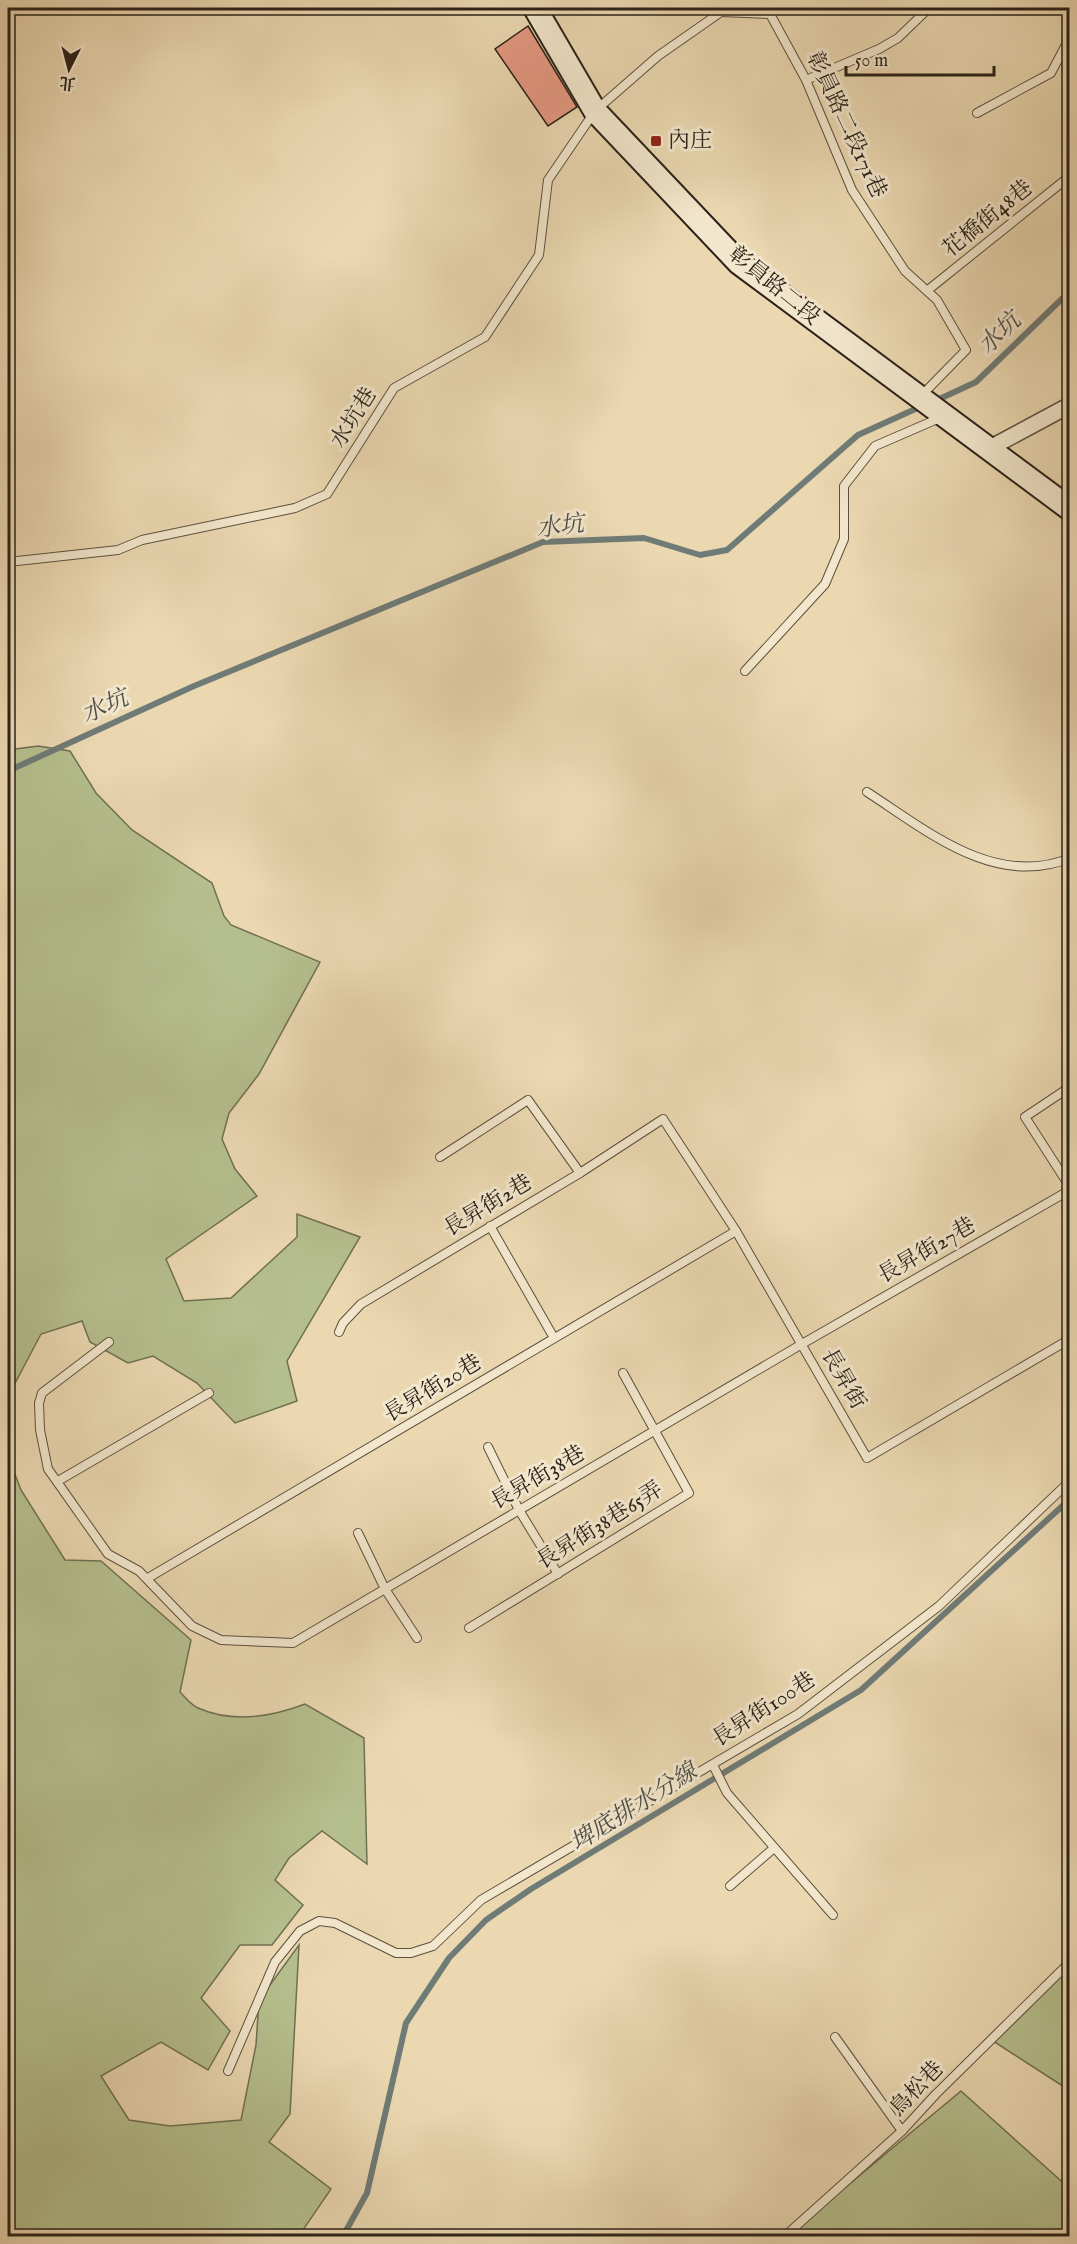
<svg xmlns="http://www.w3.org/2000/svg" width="1077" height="2244" viewBox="0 0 1077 2244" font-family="'IM FELL English','Noto Serif TC',serif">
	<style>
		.green { fill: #b5bf8d; stroke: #707053; stroke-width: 1.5 }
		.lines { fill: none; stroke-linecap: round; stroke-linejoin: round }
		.stream { stroke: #6f7b77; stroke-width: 6 }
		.building { fill: #e49881; stroke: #2b2219; stroke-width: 1.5 }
		.lane-casing { stroke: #5b503f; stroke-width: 10 }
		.street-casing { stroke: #5b503f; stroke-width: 18 }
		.secondary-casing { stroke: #2b2219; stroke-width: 26 }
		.lane { stroke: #f2e6cc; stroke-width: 8 }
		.street { stroke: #f2e6cc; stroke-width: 15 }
		.secondary { stroke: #f2e6cc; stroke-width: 22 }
		.poi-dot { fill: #8f2418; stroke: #f2e6cc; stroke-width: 2 }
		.labels { text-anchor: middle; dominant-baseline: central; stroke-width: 6; stroke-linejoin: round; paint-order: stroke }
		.street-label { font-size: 22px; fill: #2b2219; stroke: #f2e6cc }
		.poi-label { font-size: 22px; fill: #2b2219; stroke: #f2e6cc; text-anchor: start }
		.water-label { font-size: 24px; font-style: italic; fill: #4d4f48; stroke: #f2e6cc }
	</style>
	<rect width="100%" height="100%" fill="#ebd8b1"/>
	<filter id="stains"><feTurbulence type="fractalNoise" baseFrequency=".00333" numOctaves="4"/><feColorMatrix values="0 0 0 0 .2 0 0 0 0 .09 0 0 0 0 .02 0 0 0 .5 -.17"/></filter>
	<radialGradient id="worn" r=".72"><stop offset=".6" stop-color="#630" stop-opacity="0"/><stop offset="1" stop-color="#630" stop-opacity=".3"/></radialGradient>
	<g class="green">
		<polygon points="38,746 70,751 96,793 132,830 212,883 224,916 231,925 320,962 259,1074 229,1113 222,1139 235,1169 257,1196 166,1259 184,1301 231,1298 297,1237 297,1214 360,1237 287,1361 297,1401 235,1423 197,1383 153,1356 128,1363 90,1342 82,1321 41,1334 12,1389 8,1420 8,750"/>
		<path d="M8 1456 21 1490 65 1560 101 1561 191 1640 180 1692C185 1697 191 1705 198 1708 232 1723 271 1717 305 1704L364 1738 367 1864 322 1831 289 1858 275 1880 303 1905 272 1945H240L201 1998 230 2031 208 2070 161 2042 101 2076 129 2120 170 2126 241 2120 256 2045 259 2000 299 1945 290 2114 269 2142 331 2189 303 2230 291 2236H8Z"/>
		<polygon points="1069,1959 1069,2090 990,2039"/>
		<polygon points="961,2091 1069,2188 1069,2236 787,2236"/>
	</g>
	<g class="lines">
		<g class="stream">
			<polyline points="935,401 976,382 1070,291"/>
			<polyline points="8,771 194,686 543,542 644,538 700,555 727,550 858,435 922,406"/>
			<polyline points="343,2236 367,2193 406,2023 449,1958 486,1920 531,1889 861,1690 1070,1499"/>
		</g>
	</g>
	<polygon class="building" points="528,26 577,107 548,126 495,49"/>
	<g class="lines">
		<defs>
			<g id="lane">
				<polyline points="8,9 11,8"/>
				<polyline points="721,12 770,14 806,80 852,190 905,271 937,300 966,350 921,396"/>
				<polyline points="806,80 879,49 898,38 929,8"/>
				<polyline points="977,113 1051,73 1070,37"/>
				<polyline points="928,290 1070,176"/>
				<polyline points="8,562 118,550 142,540 295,508 327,494 394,388 485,337 539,255 548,180 595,111 658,56 721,12"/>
				<polyline points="745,671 825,584 844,539 844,486 875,446 942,417"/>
				<path d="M867 792C926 830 995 889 1070 858"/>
				<polyline points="1070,1087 1025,1117 1070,1187"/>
				<polyline points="440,1157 528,1100 580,1173"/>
				<polyline points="490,1226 554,1338"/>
				<polyline points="339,1332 343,1323 361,1304 580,1173 663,1119 736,1231 867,1458 1070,1339"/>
				<polyline points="109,1342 42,1393 39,1403 40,1430 48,1469 108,1554 139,1571 192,1626 221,1640 293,1643 802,1344 1070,1190"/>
				<polyline points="488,1447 519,1510 558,1574"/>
				<polyline points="58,1481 209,1393"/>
				<polyline points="358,1533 385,1589 417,1638"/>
				<polyline points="148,1578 736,1231"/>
				<polyline points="469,1628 689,1493 623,1373"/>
				<polyline points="713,1765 727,1793 833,1915"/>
				<polyline points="730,1886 774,1848"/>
				<polyline points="835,2037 902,2131"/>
				<polyline points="228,2071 275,1962 300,1931 319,1921 335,1923 396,1953 411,1953 433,1946 481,1900 798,1714 939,1606 1070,1481"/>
				<polyline points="785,2236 902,2131 936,2094 1070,1962"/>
			</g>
			<polyline id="street" points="988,449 1070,405"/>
			<polyline id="secondary" points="535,8 595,111 739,263 1070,509"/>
		</defs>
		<use href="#lane" class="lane-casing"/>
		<use href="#street" class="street-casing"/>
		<use href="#secondary" class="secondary-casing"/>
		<use href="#lane" class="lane"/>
		<use href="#street" class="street"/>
		<use href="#secondary" class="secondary"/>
	</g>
	<rect class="poi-dot" x="650" y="135" width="12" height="12" rx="3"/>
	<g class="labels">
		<g class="street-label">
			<text transform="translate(846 125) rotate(65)">彰員路二段171巷</text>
			<text transform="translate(988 219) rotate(-39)">花橋街48巷</text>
			<text transform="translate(774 286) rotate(39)">彰員路二段</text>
			<text transform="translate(354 418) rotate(-58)">水坑巷</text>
			<text transform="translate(488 1206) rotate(-31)">長昇街2巷</text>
			<text transform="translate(927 1251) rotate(-30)">長昇街27巷</text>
			<text transform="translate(843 1379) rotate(60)">長昇街</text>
			<text transform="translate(433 1389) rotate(-31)">長昇街20巷</text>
			<text transform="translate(538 1478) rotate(-30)">長昇街38巷</text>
			<text transform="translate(600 1526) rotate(-32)">長昇街38巷65弄</text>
			<text transform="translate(764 1710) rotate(-33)">長昇街100巷</text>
			<text transform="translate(917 2089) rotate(-46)">鳥松巷</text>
		</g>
		<g class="poi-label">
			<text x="668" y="141">內庄</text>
		</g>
		<g class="water-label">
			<text transform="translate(1000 334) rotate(-44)">水坑</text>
			<text transform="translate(560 527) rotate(-7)">水坑</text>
			<text transform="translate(105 707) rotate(-24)">水坑</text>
			<text transform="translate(634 1808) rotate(-32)">埤底排水分線</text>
		</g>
	</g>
	<rect width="1077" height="2244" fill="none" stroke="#ebd8b1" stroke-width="30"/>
	<rect x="9" y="9" width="1059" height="2226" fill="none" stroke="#2b2219" stroke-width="3"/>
	<rect x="15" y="15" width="1047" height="2214" fill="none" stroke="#2b2219" stroke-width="1.5"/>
	<g transform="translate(69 69) rotate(186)" stroke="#f2e6cc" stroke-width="4.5" paint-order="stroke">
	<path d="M0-4.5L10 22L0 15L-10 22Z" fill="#2b2219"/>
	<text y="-9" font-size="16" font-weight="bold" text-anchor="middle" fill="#2b2219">北</text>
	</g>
	<path d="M846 66v9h148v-9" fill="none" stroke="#2b2219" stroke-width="3"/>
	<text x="855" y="66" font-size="18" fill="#2b2219" stroke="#f2e6cc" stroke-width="4.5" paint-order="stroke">50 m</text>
	<rect width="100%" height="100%" filter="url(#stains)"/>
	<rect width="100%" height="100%" fill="url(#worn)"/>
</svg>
